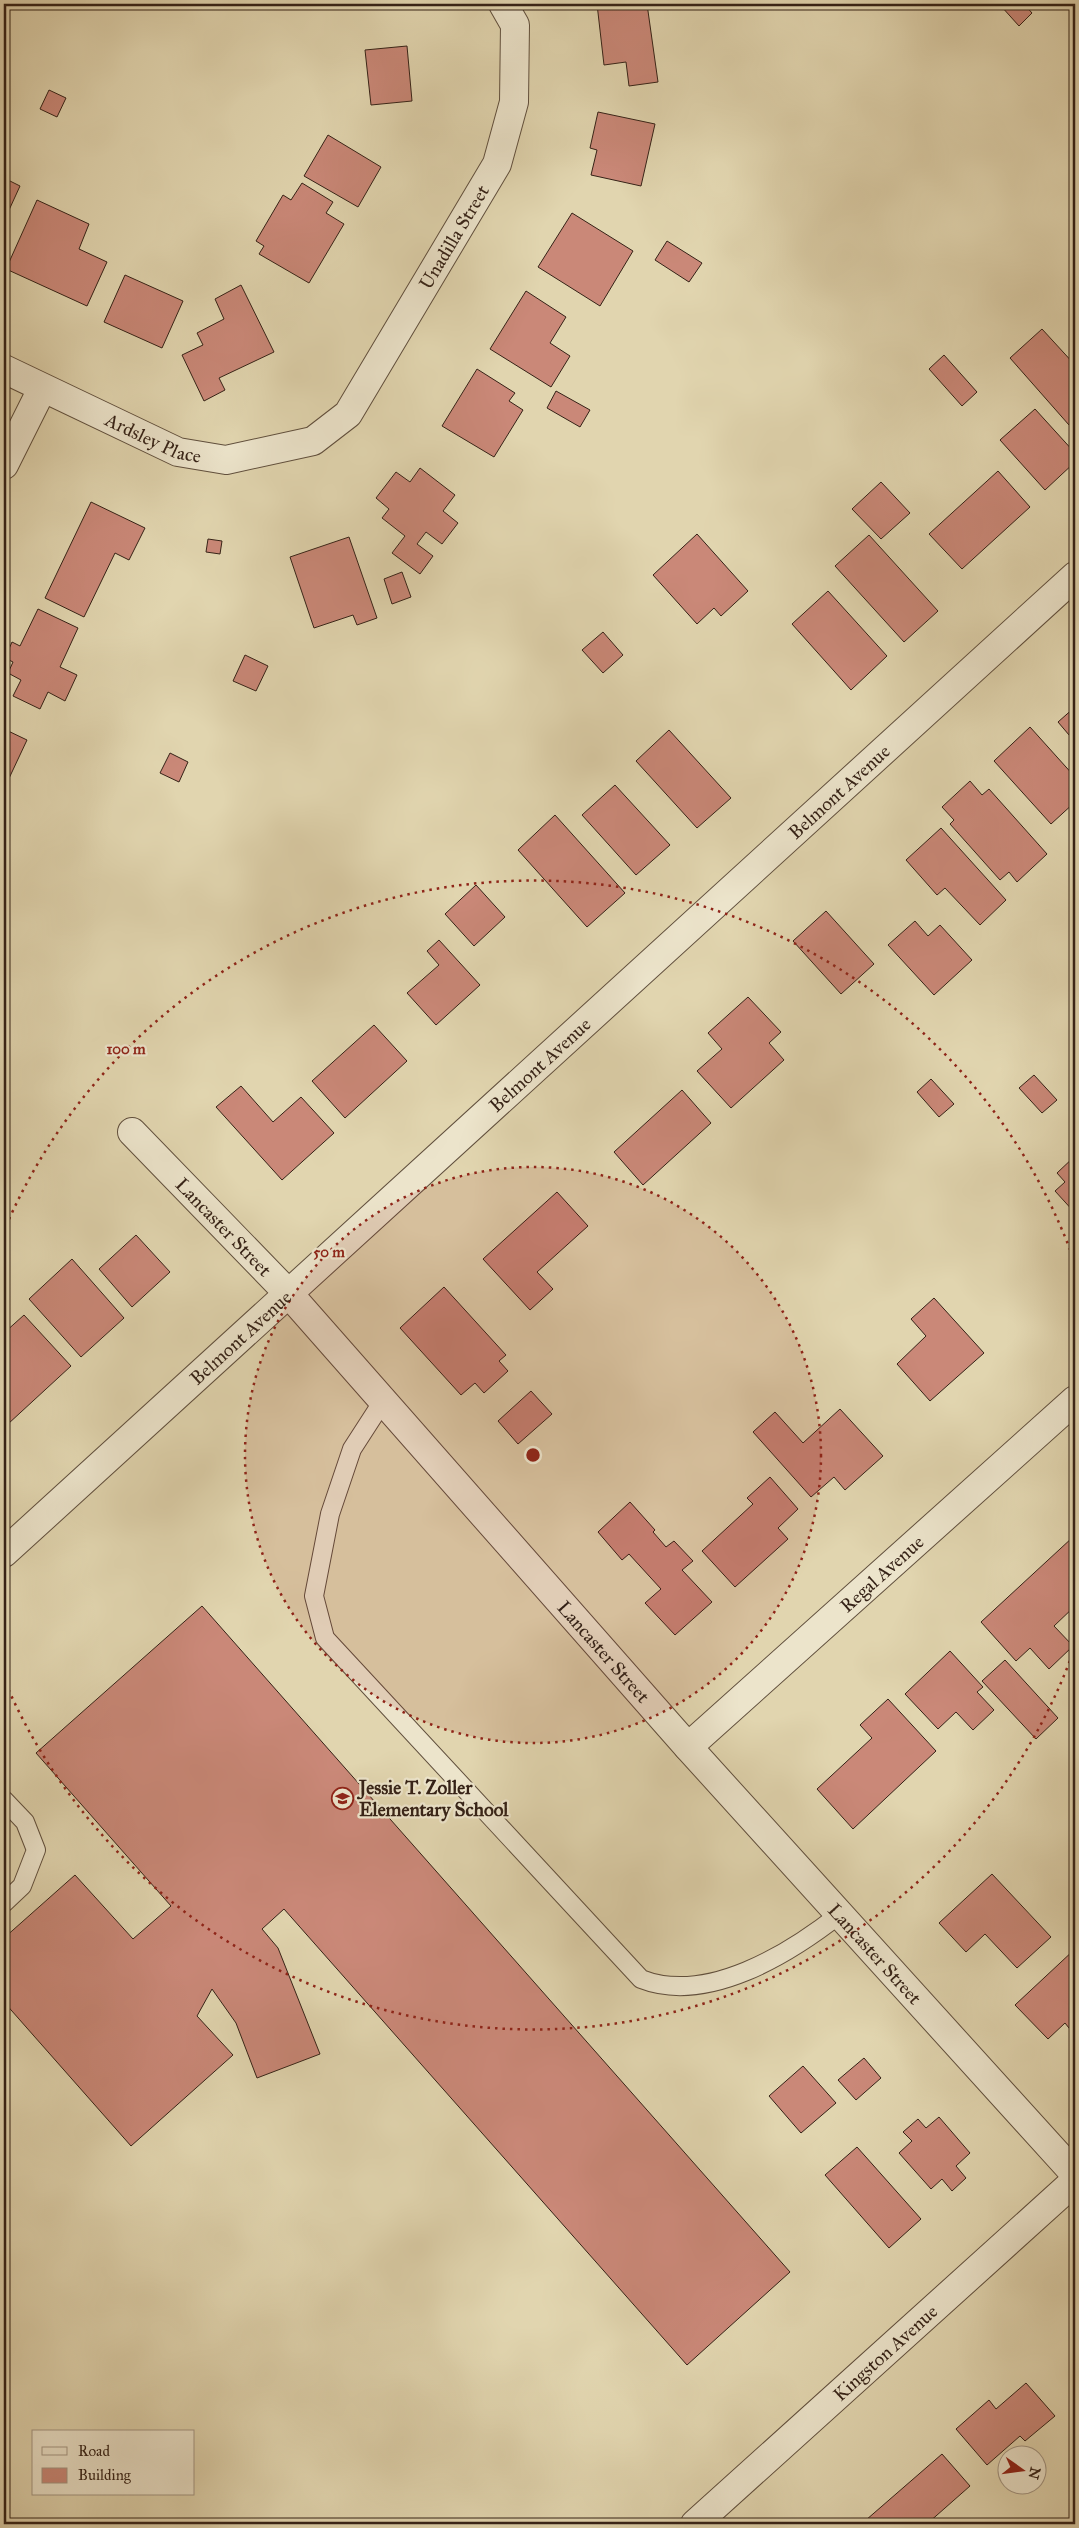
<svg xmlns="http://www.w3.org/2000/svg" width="1079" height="2528" viewBox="0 0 1079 2528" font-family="'IM FELL Great Primer',serif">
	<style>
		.building { fill: #ca8878; stroke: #352217 }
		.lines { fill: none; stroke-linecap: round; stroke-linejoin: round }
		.service-casing { stroke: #604f3d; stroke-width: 20 }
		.minor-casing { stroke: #604f3d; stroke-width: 30 }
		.service { stroke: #ece4cb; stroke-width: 18 }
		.minor { stroke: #ece4cb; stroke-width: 28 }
		.ring { fill: none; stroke: #8f2418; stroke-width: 2.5; stroke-dasharray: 2.5 5 }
		.labels { text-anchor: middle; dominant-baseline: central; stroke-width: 4.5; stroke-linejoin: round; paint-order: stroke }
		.street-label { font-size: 19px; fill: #352217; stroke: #ece4cb }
		.poi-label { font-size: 19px; font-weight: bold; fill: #352217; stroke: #ece4cb; text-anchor: start }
		.centre { fill: #8f2418; stroke: #ece4cb; stroke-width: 2.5 }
		.ring-label { font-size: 15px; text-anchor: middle; font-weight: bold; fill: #8f2418; stroke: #ece4cb; stroke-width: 4.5; stroke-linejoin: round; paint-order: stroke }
	</style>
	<rect width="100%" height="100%" fill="#e1d5af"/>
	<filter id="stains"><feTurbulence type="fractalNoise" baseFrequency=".004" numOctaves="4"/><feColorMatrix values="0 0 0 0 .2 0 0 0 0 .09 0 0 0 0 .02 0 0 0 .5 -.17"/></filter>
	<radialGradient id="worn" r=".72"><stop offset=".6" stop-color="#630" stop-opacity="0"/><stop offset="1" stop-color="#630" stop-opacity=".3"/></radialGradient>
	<g class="building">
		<polygon points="597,4 647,4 658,82 629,86 626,62 604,65"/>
		<polygon points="1003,4 1024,4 1032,13 1019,26 1001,6"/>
		<polygon points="407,46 412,101 371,105 365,50"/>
		<polygon points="49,90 66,98 57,117 40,109"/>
		<polygon points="598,112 655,124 641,186 591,175 597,150 590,148"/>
		<polygon points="328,135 381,167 358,207 304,176"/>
		<polygon points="4,178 20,186 4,221"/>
		<polygon points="302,183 333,202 326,213 344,224 309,283 259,254 264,246 256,241 283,195 291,200"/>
		<polygon points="37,200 89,224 79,249 107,262 87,306 6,269"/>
		<polygon points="572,213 633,251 600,306 538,267"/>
		<polygon points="667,241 702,263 689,282 655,260"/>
		<polygon points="125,275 183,301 162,348 104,322"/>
		<polygon points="241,285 274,352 219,378 225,390 204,401 182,355 203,345 197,333 224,319 215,299"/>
		<polygon points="526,291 566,317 550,343 570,356 551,387 490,349"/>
		<polygon points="1042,329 1075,365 1075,419 1069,425 1010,358"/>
		<polygon points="944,355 977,392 962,406 929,369"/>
		<polygon points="477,369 515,393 509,401 523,410 494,457 442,426"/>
		<polygon points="556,391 590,410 580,427 547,408"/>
		<polygon points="1035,409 1075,453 1075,462 1045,490 1000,440"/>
		<polygon points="420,468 455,495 443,511 458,523 442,544 426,532 417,544 433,556 420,574 392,553 405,536 382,518 389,509 376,498 396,472 410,482"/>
		<polygon points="998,471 1030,507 962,569 929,534"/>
		<polygon points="881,482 910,513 881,539 852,509"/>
		<polygon points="91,502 145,528 129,560 115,553 84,617 45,598"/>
		<polygon points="697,534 748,591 721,616 714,608 697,624 653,575"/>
		<polygon points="869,535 938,611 904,642 835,566"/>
		<polygon points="349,537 377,618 357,625 353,615 314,628 290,557"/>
		<polygon points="208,539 222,541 220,554 206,552"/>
		<polygon points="402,572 411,597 392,604 384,579"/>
		<polygon points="828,591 887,656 851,690 792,624"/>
		<polygon points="38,609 78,628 60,667 77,675 65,701 48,692 40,709 13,696 21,680 8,673 13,662 5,658 12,642 20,646"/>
		<polygon points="603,632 623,655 603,673 582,650"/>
		<polygon points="245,655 268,666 256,691 233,681"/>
		<polygon points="1075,707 1075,742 1058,722"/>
		<polygon points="1030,727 1075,777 1075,802 1051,824 994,761"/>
		<polygon points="4,729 27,740 4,789"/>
		<polygon points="669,730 731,798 697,828 636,761"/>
		<polygon points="170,753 188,762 179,782 160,773"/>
		<polygon points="970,781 982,795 989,789 1047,854 1017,882 1009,872 1000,880 950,824 954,820 942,807"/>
		<polygon points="615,785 670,845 636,875 582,815"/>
		<polygon points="555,815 625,893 587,927 518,850"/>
		<polygon points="941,828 1006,900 980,925 945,888 937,895 906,860"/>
		<polygon points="476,885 505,917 474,946 445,914"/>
		<polygon points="826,911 874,964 841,994 793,941"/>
		<polygon points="915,921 928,936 940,925 972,960 934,995 888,945"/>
		<polygon points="439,940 480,985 436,1025 407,993 439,965 427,951"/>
		<polygon points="748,997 781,1032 769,1043 784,1060 731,1108 697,1071 722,1049 708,1033"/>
		<polygon points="374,1025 407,1061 345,1118 312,1081"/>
		<polygon points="1034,1075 1057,1100 1042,1113 1019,1088"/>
		<polygon points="931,1079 954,1104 939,1117 917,1092"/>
		<polygon points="241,1086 273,1122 301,1097 334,1133 282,1180 216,1107"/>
		<polygon points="682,1090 711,1123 643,1185 614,1152"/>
		<polygon points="1075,1156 1075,1213 1055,1191 1065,1182 1057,1173"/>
		<polygon points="557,1192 588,1226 537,1272 553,1289 530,1310 483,1259"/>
		<polygon points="136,1235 170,1272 132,1307 99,1269"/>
		<polygon points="72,1259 124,1318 81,1357 29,1299"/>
		<polygon points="444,1287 506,1355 499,1361 508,1371 484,1393 475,1383 461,1395 400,1328"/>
		<polygon points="934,1298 984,1353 930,1401 897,1364 926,1336 911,1319"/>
		<polygon points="24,1315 71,1366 8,1424 4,1419 4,1366 9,1362 4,1356 4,1333"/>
		<polygon points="531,1391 552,1414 518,1444 498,1421"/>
		<polygon points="840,1409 883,1456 845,1490 834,1477 811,1497 753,1432 775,1412 803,1443"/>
		<polygon points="770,1477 798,1509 778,1528 788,1539 735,1587 702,1551 753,1504 747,1498"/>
		<polygon points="630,1502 655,1530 653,1532 666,1547 674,1541 693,1561 682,1570 712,1602 675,1635 645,1603 661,1589 629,1554 622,1560 598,1532"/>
		<polygon points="1073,1537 1075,1539 1075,1606 1054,1626 1073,1646 1049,1669 1030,1648 1016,1661 981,1622"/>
		<polygon points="202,1606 790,2272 687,2365 284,1909 262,1929 278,1948 320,2054 257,2078 236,2023 212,1989 197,2016 233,2055 131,2146 4,2002 4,1938 75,1875 133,1939 171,1906 36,1753"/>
		<polygon points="950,1651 983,1687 977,1692 994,1710 973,1730 956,1712 938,1729 905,1694"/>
		<polygon points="1005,1660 1058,1718 1036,1739 982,1681"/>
		<polygon points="888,1699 936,1751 853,1829 817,1789 872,1738 860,1725"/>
		<polygon points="992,1874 1051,1937 1017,1968 985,1934 966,1952 939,1923"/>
		<polygon points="1075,1949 1075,2032 1073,2033 1065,2023 1048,2039 1015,2005"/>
		<polygon points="864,2058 881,2078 856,2100 838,2080"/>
		<polygon points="803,2066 836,2103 801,2133 769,2096"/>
		<polygon points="939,2117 970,2153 956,2166 966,2178 952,2191 942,2179 931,2189 899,2153 912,2141 903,2132 918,2119 926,2128"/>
		<polygon points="857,2147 921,2219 889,2248 825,2175"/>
		<polygon points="1026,2383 1055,2416 1025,2441 1020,2436 987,2465 956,2429 989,2400 996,2409"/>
		<polygon points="942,2454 970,2486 928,2523 930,2524 870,2524 866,2520"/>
	</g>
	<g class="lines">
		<defs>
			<g id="service">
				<path d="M383 1401 352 1449 330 1514 314 1596 325 1638 641 1979C707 2005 789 1954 840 1914"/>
				<polyline points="4,1800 25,1822 36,1850 22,1886 4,1903"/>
			</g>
			<g id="minor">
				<path id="s1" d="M4 369 178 452 226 460 313 441 348 414 497 164 514 102 515 25 503 4"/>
				<polyline points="4,465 42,389"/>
				<path id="s2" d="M132 1132 289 1294 688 1747 1075 2174"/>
				<path id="s3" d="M4 1553 1075 576"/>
				<path id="s4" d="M688 1747 1075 1400"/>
				<path id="s5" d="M695 2524 1075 2181"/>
			</g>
		</defs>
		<use href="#service" class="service-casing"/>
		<use href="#minor" class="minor-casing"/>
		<use href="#service" class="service"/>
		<use href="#minor" class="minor"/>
	</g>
	<circle cx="533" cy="1455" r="288" fill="#8f2418" fill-opacity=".12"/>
	<g class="ring">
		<circle cx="533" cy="1455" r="288"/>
		<path d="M1075 1647A575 575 0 0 1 6 1684M6 1226A575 575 0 0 1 1075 1263"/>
	</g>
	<defs>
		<symbol id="school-ring" viewBox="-11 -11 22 22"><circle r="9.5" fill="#ece4cb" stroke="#8f2418" stroke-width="1.5"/><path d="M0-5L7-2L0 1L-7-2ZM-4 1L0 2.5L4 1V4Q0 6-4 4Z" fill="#8f2418"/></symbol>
	</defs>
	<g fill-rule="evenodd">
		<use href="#school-ring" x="330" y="1786" width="25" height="25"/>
	</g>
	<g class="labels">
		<g class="street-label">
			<text stroke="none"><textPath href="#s1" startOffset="581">Unadilla Street</textPath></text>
			<text stroke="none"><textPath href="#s1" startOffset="165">Ardsley Place</textPath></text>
			<text stroke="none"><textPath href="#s3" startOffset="1130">Belmont Avenue</textPath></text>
			<text stroke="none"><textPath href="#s3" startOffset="725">Belmont Avenue</textPath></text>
			<text stroke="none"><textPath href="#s2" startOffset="132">Lancaster Street</textPath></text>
			<text stroke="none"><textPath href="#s3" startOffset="320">Belmont Avenue</textPath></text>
			<text stroke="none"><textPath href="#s4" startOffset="260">Regal Avenue</textPath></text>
			<text stroke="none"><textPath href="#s2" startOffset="702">Lancaster Street</textPath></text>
			<text stroke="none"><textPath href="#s2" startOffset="1108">Lancaster Street</textPath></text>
			<text stroke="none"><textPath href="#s5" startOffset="256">Kingston Avenue</textPath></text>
		</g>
		<g class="poi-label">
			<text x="359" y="1787">Jessie T. Zoller<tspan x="359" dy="22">Elementary School</tspan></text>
		</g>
	</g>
	<circle cx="533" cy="1455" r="8" class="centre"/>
	<g class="ring-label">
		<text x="126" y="1054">100 m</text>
		<text x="329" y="1257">50 m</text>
	</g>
	<rect width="1079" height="2528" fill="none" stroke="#e1d5af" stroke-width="20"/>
	<rect x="5" y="5" width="1069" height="2518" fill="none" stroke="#352217" stroke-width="2.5"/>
	<rect x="10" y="10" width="1059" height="2508" fill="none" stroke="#352217"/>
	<rect x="32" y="2430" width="162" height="65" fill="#ece4cb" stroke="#a39683"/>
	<rect x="42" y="2447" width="25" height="8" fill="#ece4cb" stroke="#a39683"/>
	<text x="78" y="2456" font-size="15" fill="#352217">Road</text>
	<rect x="42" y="2468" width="25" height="15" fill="#ca8878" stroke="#a39683"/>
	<text x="78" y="2480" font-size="15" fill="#352217">Building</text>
	<g transform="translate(1022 2470) rotate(104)"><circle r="24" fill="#ece4cb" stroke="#a39683"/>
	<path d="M0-4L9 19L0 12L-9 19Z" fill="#8f2418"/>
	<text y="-8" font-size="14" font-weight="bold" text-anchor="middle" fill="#352217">N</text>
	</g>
	<rect width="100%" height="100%" filter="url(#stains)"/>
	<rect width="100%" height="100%" fill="url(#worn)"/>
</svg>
